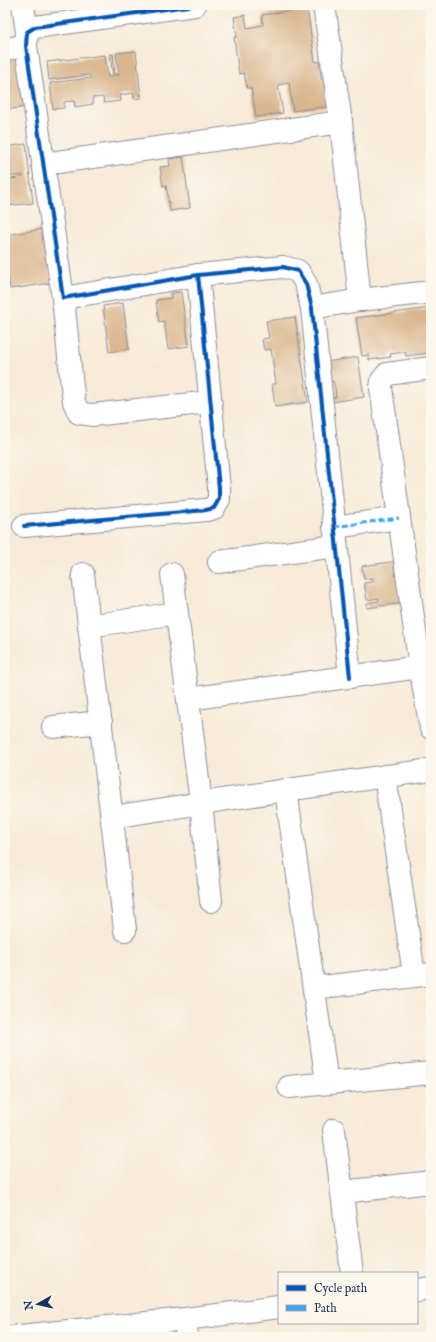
<svg xmlns="http://www.w3.org/2000/svg" width="436" height="1342" viewBox="0 0 436 1342" font-family="'IM FELL English',serif">
	<style>
		.building { fill: #d9b68d }
		.lines { fill: none; stroke-linecap: round; stroke-linejoin: round }
		.street-casing { stroke: #898d9a; stroke-width: 24 }
		.street { stroke: #fff; stroke-width: 22 }
		.quiet { stroke: #3da3ed; stroke-width: 3; stroke-dasharray: 6 3; stroke-linecap: butt }
		.cycleway-casing { stroke: #fbf7ec; stroke-width: 6 }
		.cycleway { stroke: #0057b8; stroke-width: 4 }
	</style>
	<rect width="100%" height="100%" fill="#fbf7ec"/>
	<filter id="ink" filterUnits="userSpaceOnUse"><feTurbulence type="fractalNoise" baseFrequency=".025" numOctaves="2"/><feDisplacementMap in="SourceGraphic" scale="8" xChannelSelector="R" yChannelSelector="G"/><feConvolveMatrix kernelMatrix="1 2 1 2 8 2 1 2 1" color-interpolation-filters="sRGB"/></filter>
	<filter id="wash" filterUnits="userSpaceOnUse"><feTurbulence type="fractalNoise" baseFrequency=".012" numOctaves="4" result="noise"/><feDisplacementMap in="SourceGraphic" scale="16" xChannelSelector="R" yChannelSelector="G"/><feGaussianBlur stdDeviation="0.9" result="paint"/><feColorMatrix in="noise" values="0 0 0 0 0 0 0 0 0 0 0 0 0 0 0 0 0 1.4 0 .05"/><feComposite in="paint" operator="in"/></filter>
	<g filter="url(#wash)">
		<rect width="100%" height="100%" fill="#f7ebd7"/>
		<g id="blocks">
			<g class="building">
				<polygon points="307,8 315,62 319,61 321,79 327,78 331,106 293,111 289,83 278,85 283,113 256,117 251,88 247,88 244,73 239,74 234,37 237,37 234,17 245,15 247,28 263,25 262,15"/>
				<polygon points="136,51 141,98 134,99 133,93 120,95 121,101 104,103 103,97 92,98 93,104 75,107 74,101 64,102 64,108 53,109 50,83 91,78 90,75 49,80 47,62 105,55 108,77 113,76 110,54 113,54 115,75 119,75 116,53"/>
				<polygon points="19,57 26,107 5,110 5,59"/>
				<polygon points="26,144 33,203 5,206 5,180 23,177 23,175 5,177 5,147"/>
				<polygon points="183,157 190,208 170,211 166,185 163,186 160,167 170,166 169,159"/>
				<polygon points="43,229 51,283 10,289 5,257 5,235"/>
				<polygon points="181,292 189,346 168,349 164,321 159,322 156,300 171,298 171,293"/>
				<polygon points="123,303 129,349 109,352 103,306"/>
				<polygon points="431,308 431,349 428,349 428,353 406,356 405,352 390,354 391,357 369,360 369,355 362,356 356,318"/>
				<polygon points="295,317 308,402 275,407 272,384 276,384 271,349 264,350 262,339 269,338 266,321"/>
				<polygon points="358,357 364,397 332,402 331,398 336,397 335,388 333,381 329,382 326,362"/>
				<polygon points="431,515 431,536 429,536 426,516"/>
				<polygon points="398,561 403,603 367,608 367,603 379,601 379,598 367,600 364,583 373,582 373,578 364,579 362,566"/>
			</g>
		</g>
	</g>
	<g filter="url(#ink)">
		<use href="#blocks" fill-opacity="0" stroke="#898d9a" stroke-width="1"/>
		<g class="lines">
			<defs>
				<g id="street">
					<polyline points="23,5 27,32"/>
					<polyline points="195,5 35,27 27,32 26,46 63,298 198,275 283,267 298,271 306,284 312,308 350,677"/>
					<polyline points="324,5 341,122 360,300"/>
					<polyline points="5,49 26,46"/>
					<polyline points="43,164 341,122"/>
					<polyline points="63,298 72,386 74,402 79,413 92,415 210,402"/>
					<polyline points="312,308 360,300 431,292"/>
					<polyline points="431,368 387,374 382,380 381,388 420,667 431,728"/>
					<polyline points="24,526 206,510 214,508 219,499 219,488 198,275"/>
					<polyline points="334,527 399,518"/>
					<polyline points="219,562 336,546"/>
					<polyline points="83,574 125,930"/>
					<polyline points="172,574 201,803 211,901"/>
					<polyline points="89,626 177,613"/>
					<polyline points="188,699 420,667"/>
					<polyline points="53,727 101,722"/>
					<polyline points="385,776 414,975"/>
					<polyline points="286,790 327,1083"/>
					<polyline points="112,817 286,790 431,770"/>
					<polyline points="314,988 431,974"/>
					<polyline points="289,1087 431,1073"/>
					<polyline points="334,1130 352,1273"/>
					<polyline points="342,1192 431,1182"/>
					<polyline points="417,1290 431,1288"/>
					<polyline points="185,1319 187,1337"/>
					<polyline points="10,1337 185,1319 279,1307"/>
				</g>
			</defs>
			<use href="#street" class="street-casing"/>
			<use href="#street" class="street"/>
			<polyline class="quiet" points="334,527 399,518"/>
			<defs>
				<g id="cycleway">
					<polyline points="195,5 35,27 27,32 26,46 63,298 198,275 283,267 298,271 306,284 312,308 350,677"/>
					<polyline points="24,526 206,510 214,508 219,499 219,488 198,275"/>
				</g>
			</defs>
			<use href="#cycleway" class="cycleway-casing"/>
			<use href="#cycleway" class="cycleway"/>
		</g>
	</g>
	<rect width="436" height="1342" fill="none" stroke="#fbf7ec" stroke-width="20"/>
	<rect x="278" y="1272" width="140" height="52" fill="#fbf7ec" stroke="#a1a7b3"/>
	<rect x="286" y="1285" width="20" height="6" fill="#0057b8" stroke="#a1a7b3"/>
	<text x="314" y="1292" font-size="12" fill="#1b2f5e">Cycle path</text>
	<rect x="286" y="1305" width="20" height="6" fill="#3da3ed" stroke="#a1a7b3"/>
	<text x="314" y="1312" font-size="12" fill="#1b2f5e">Path</text>
	<g transform="translate(38 1304) rotate(262)" stroke="#fbf7ec" stroke-width="3" paint-order="stroke">
	<path d="M0-3L7 15L0 10L-7 15Z" fill="#1b2f5e"/>
	<text y="-6" font-size="11" font-weight="bold" text-anchor="middle" fill="#1b2f5e">N</text>
	</g>
</svg>
